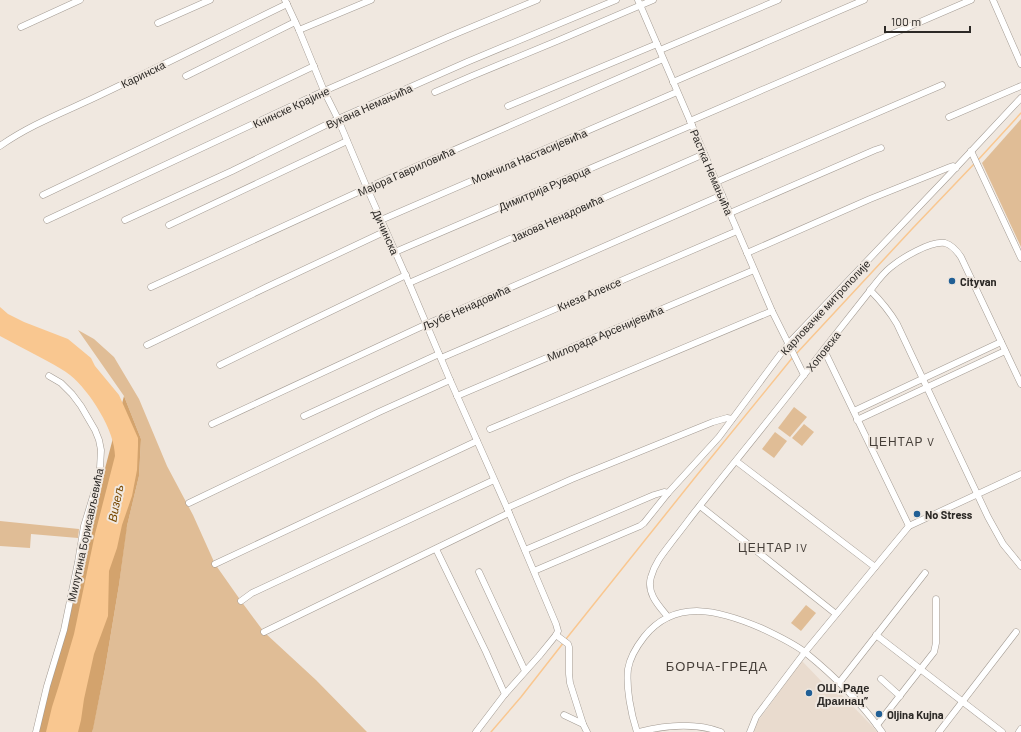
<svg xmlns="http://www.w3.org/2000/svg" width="1021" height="732" viewBox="0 0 1021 732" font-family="Barlow,sans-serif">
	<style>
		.built { fill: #e9dbce }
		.green { fill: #e0bd96 }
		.forest { fill: #d3a36d }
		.water { fill: #f9c790 }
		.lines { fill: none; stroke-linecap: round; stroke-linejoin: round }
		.stream { stroke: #f9c790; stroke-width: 1.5 }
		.minor-casing { stroke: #a39b93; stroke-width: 7 }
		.minor { stroke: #fff; stroke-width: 6 }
		.poi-dot { fill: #215f95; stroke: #f0e8e0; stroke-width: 1.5 }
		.labels { text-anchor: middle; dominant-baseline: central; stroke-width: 4; stroke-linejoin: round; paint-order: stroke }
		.street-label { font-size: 11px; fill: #2c2926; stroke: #f0e8e0 }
		.poi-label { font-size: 11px; font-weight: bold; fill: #2c2926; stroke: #f0e8e0; text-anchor: start }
		.neighbourhood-label { font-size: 12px; letter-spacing: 1px; fill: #453e38; stroke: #f0e8e0 }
		.water-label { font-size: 12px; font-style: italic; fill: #774903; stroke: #f0e8e0 }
		.quarter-label { font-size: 13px; letter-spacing: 1px; fill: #453e38; stroke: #f0e8e0 }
	</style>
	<rect width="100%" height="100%" fill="#f0e8e0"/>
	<polygon class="built" points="802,661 827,687 834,687 873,727 877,732 753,732 758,721"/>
	<g class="green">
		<polygon points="1021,119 1021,247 982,163"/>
		<polygon points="78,330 94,339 114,357 139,399 167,466 193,515 215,564 241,601 264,632 316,680 367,732 92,732 105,669 119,585 126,530 139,476 141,439 124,396"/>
		<polygon points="794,407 807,417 790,437 778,428"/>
		<polygon points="804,424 814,432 802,446 792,438"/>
		<polygon points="775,432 787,441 774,458 762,449"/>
		<polygon points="0,521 79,529 78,538 31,534 30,548 0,546"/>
		<polygon points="806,605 816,613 801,631 791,623"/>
	</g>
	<polygon class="forest" points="124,396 141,439 139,476 127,526 119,585 105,669 93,729 92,732 36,732"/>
	<path class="water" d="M0 307 8 314 24 322 68 339 91 358 95 366 119 395 138 438V446L137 470 132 496 122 525 117 548 109 571 108 616 94 654 84 699 81 720 78 732H46L52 707 59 685 74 634 95 534 115 456C115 431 90 391 70 375 64 370 56 366 49 362 33 353 16 345 0 336Z"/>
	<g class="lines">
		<g class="stream">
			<polyline points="978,160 1021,113"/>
			<polyline points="796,354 912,229 975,163"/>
			<polyline points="566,639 697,475 793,357"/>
			<polyline points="491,732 521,697 564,642"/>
		</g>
		<defs>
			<g id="minor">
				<polyline points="285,0 299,30 324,91 338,119 367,188 409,283 450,380 507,508 556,624 558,631 556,635 552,640 539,656 505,694 476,732"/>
				<polyline points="638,0 772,311 804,375"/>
				<polyline points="993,0 1021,64"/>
				<polyline points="158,23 210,0"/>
				<polyline points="21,27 80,0"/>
				<polyline points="299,30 371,0"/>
				<polyline points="660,50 778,0"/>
				<polyline points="186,76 295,22"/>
				<polyline points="673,82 864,0"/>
				<polyline points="435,92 472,76 557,41 653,0"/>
				<polyline points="508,106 657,44"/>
				<polyline points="949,117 1021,86"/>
				<polyline points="690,121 971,0"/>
				<path d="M0 146C31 124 67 111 100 95 163 65 225 34 287 4"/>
				<polyline points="971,151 1021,258"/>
				<polyline points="716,182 942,85"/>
				<polyline points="43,195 314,66"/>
				<polyline points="730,213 875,150 881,148"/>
				<polyline points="47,220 324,91 448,37 537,0"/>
				<polyline points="125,220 232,171 338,119 467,62 616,0"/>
				<polyline points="381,220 677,92"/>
				<polyline points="169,225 347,141"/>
				<polyline points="395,252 692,125"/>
				<polyline points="747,253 870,199 950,167 953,166 956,168"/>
				<polyline points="409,283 704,154"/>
				<polyline points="151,287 367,188 663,59"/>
				<path d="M870 290C881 301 890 312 897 324L988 517 1003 544 1021 566"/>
				<polyline points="147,345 267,287 386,231"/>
				<polyline points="824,350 909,526"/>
				<polyline points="441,358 737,231"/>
				<polyline points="220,365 300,326 406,275"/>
				<polyline points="457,396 754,270"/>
				<polyline points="854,411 1001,342"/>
				<polyline points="304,416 439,354"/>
				<polyline points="857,420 1005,351"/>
				<polyline points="212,424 427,324 722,195"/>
				<polyline points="490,429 772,311"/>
				<polyline points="736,461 875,567"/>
				<polyline points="189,503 379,412 450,380"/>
				<polyline points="700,506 836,614"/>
				<polyline points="507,508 572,479 713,422 727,418 732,419"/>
				<polyline points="436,549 486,652 502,688 505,694"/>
				<polyline points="525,550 654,495 664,492 668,493"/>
				<polyline points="215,564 477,441"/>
				<polyline points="534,571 640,526 644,523 668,493 719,437 788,344 949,175 1021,98"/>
				<polyline points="479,572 525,671"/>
				<polyline points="241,601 252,593 494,480"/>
				<path d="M668 617C659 606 646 593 651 577 655 562 665 551 674 539 682 529 690 518 698 508 740 455 783 403 824 349 839 330 854 311 869 292 876 283 882 274 891 267 902 258 930 241 945 243 952 245 957 251 961 257L1021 384"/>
				<polyline points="264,632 509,513"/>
				<polyline points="556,635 568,644 569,647 569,674 570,683 583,724"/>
				<polyline points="876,635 1002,732"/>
				<polyline points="881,679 900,696"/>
				<polyline points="839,683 925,573"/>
				<polyline points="564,715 583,724 587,732"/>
				<polyline points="877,725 934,652 936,643 936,599"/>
				<polyline points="36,732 47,686 64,630 78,562 84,526 99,477 100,468 101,450 99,440 95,430 81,406 72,394 61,383 49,376"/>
				<path d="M637 732C631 714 626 688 628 669 630 657 637 646 644 637 676 597 721 611 761 628 776 635 793 643 806 653 833 675 862 704 882 732"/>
				<path d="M639 732C666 725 694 722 721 732"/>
				<polyline points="750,732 756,717 805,652 909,526 1021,474"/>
				<polyline points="939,732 1016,632"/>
				<polyline points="1019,732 1021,729"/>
			</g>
		</defs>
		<use href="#minor" class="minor-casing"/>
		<use href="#minor" class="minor"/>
	</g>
	<g class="poi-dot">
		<circle cx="952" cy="281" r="4"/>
		<circle cx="917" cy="514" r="4"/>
		<circle cx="809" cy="693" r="4"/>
		<circle cx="879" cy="714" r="4"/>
	</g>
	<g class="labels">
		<g class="street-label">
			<text transform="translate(143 74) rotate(-26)">Каринска</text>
			<text transform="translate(369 106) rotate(-24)">Вукана Немањића</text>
			<text transform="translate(291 107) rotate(-25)">Книнске Крајине</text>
			<text transform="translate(529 156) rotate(-23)">Момчила Настасијевића</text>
			<text transform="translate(406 171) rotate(-24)">Мајора Гавриловића</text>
			<text transform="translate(712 172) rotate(67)">Растка Немањића</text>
			<text transform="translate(544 188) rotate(-23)">Димитрија Руварца</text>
			<text transform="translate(557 218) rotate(-24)">Јакова Ненадовића</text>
			<text transform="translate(386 232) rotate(66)">Дичинска</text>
			<text transform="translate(589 294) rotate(-23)">Кнеза Алексе</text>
			<text transform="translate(466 307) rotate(-24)">Љубе Ненадовића</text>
			<text transform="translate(825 307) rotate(-47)">Карловачке митрополије</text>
			<text transform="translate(605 333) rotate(-23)">Милорада Арсенијевића</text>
			<text transform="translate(823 351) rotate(-52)">Хоповска</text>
			<text transform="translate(85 535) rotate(-78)">Милутина Борисављевића</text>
		</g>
		<g class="poi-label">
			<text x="960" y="281">Cityvan</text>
			<text x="925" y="514">No Stress</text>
			<text x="817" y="687">ОШ „Раде<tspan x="817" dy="13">Драинац”</tspan></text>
			<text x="887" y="714">Oljina Kujna</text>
		</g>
		<g class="neighbourhood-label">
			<text x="902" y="441">ЦЕНТАР V</text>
			<text x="773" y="547">ЦЕНТАР IV</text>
		</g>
		<g class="water-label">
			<text transform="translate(115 503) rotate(-79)">Визељ</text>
		</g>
		<g class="quarter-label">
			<text x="717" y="666">БОРЧА-ГРЕДА</text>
		</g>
	</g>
	<path d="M885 26v6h85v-6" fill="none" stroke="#2c2926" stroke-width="2"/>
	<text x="891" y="26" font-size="12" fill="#2c2926" stroke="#f0e8e0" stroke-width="3" paint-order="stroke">100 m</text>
</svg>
